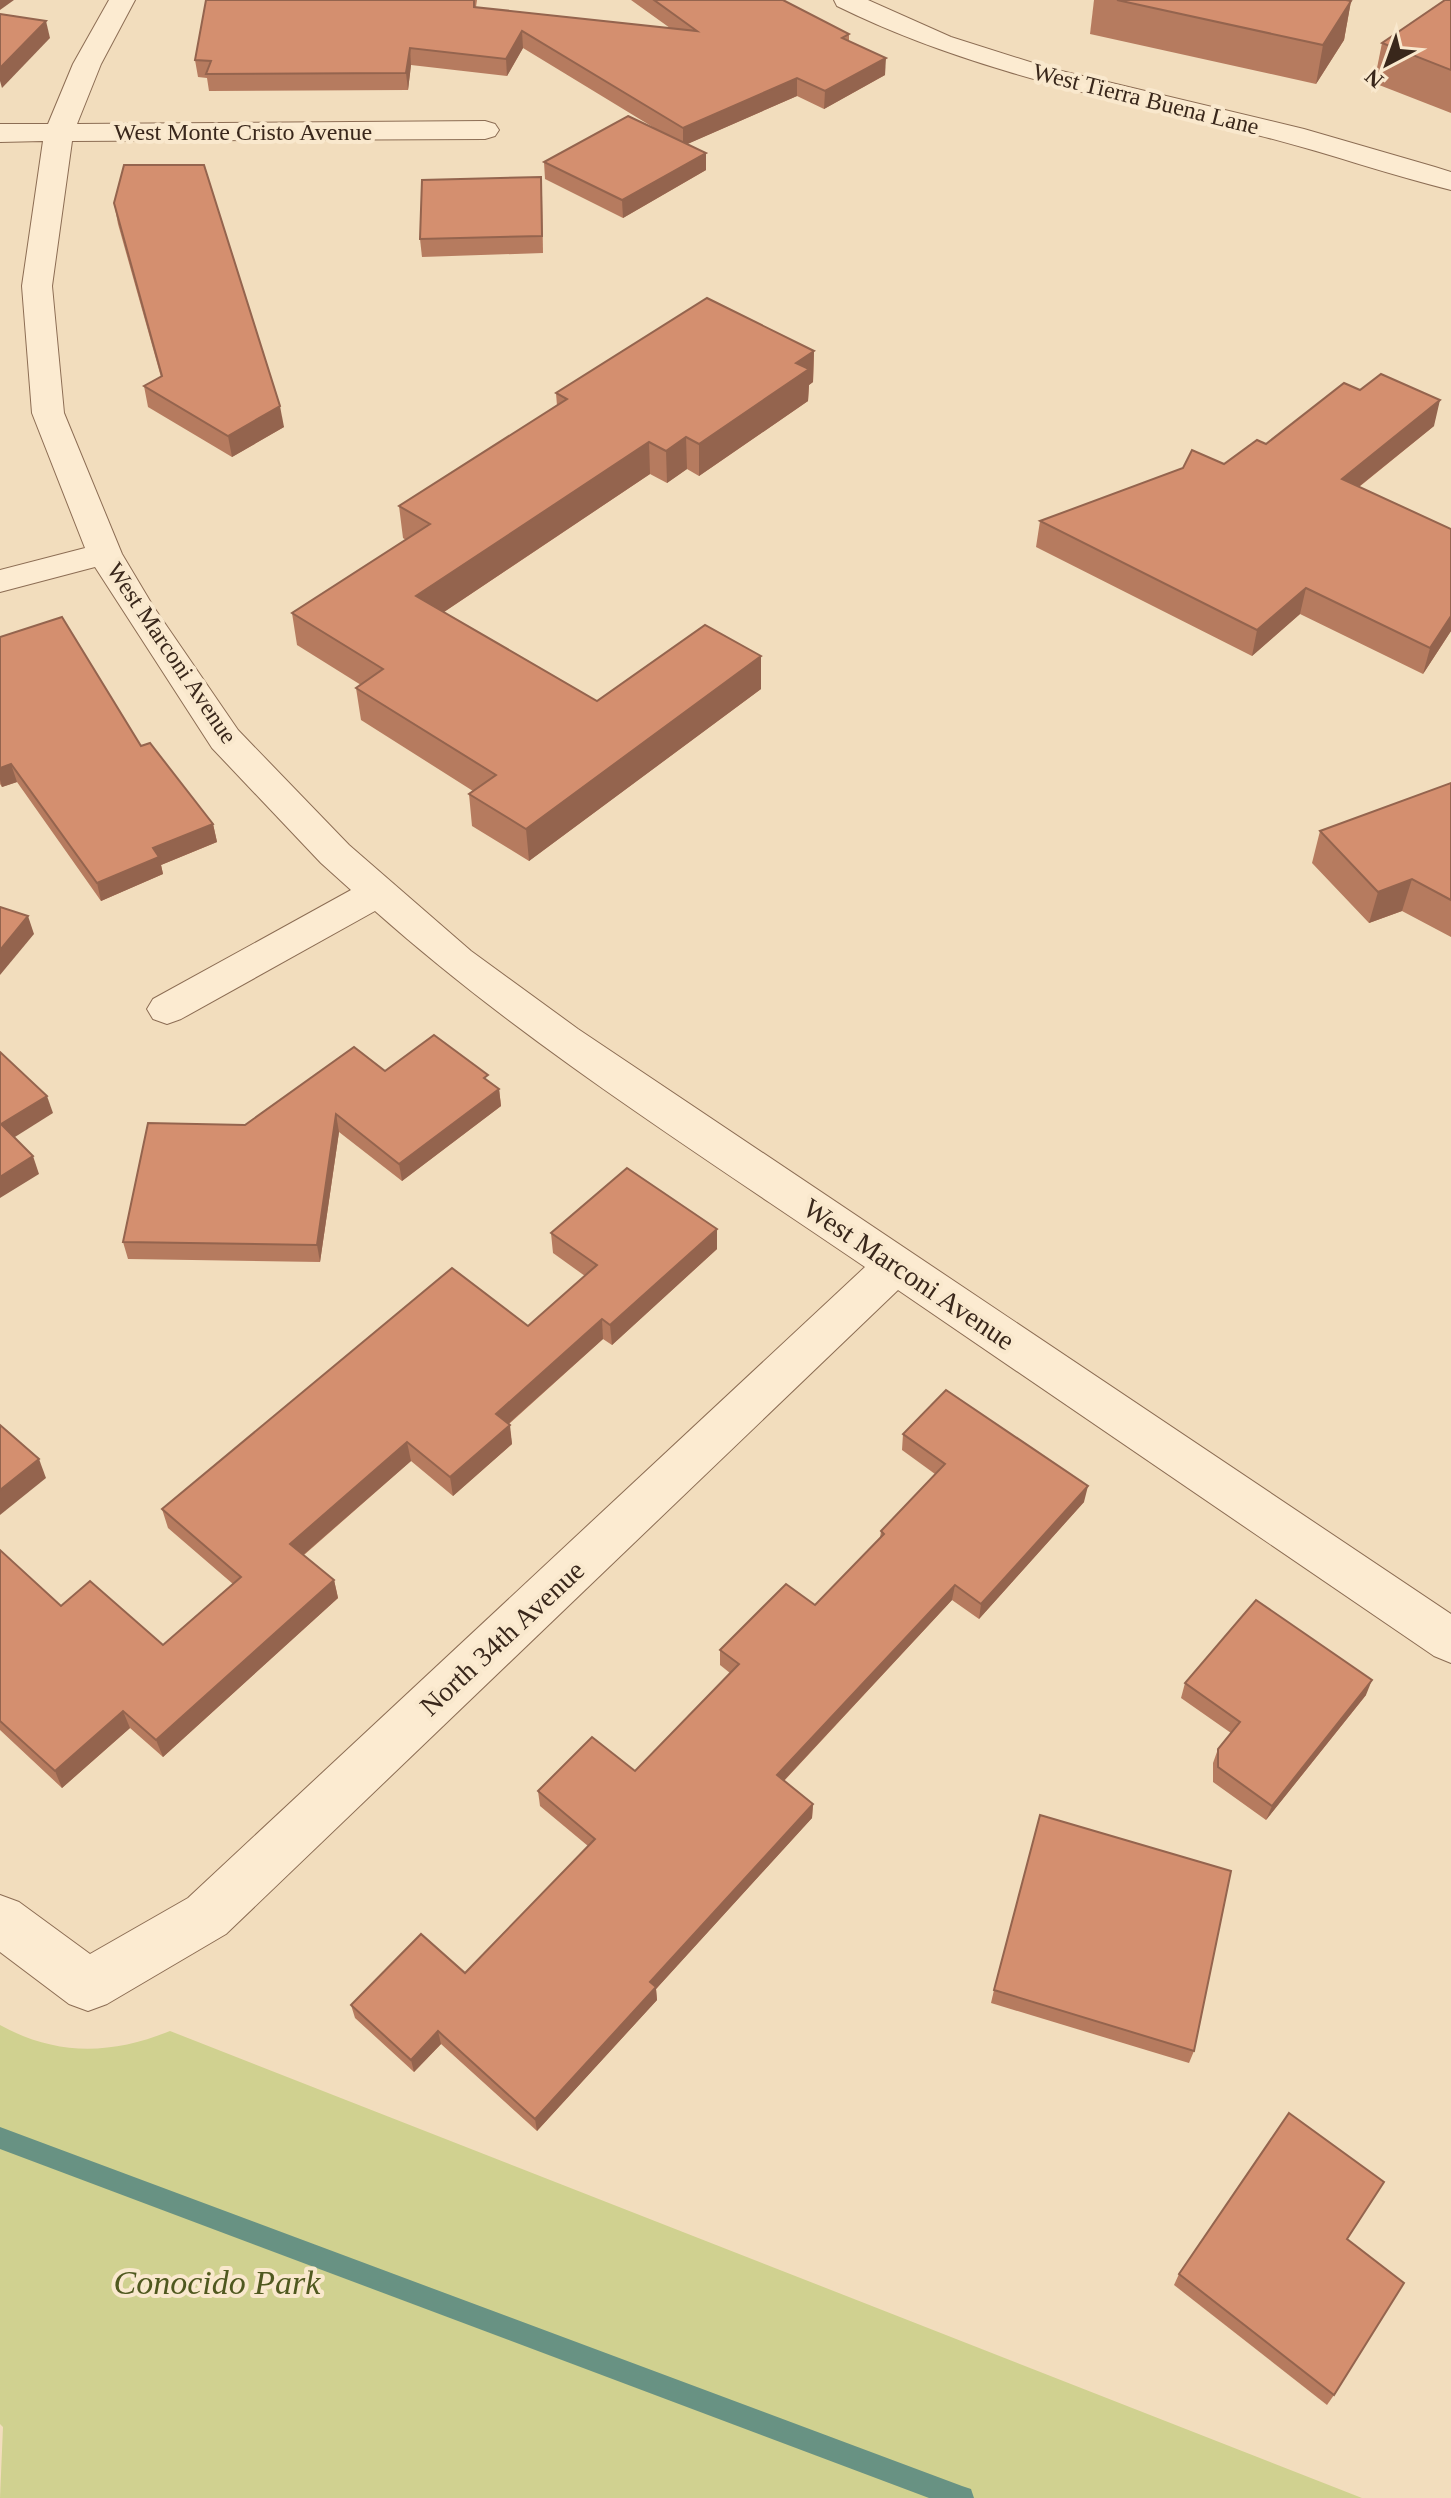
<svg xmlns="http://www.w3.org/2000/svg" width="1451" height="2498" viewBox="0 0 1451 2498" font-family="'Times New Roman',serif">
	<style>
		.green { fill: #d0d190 }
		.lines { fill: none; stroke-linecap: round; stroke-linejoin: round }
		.stream { fill: #689283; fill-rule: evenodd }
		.minor-casing { stroke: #8c6d54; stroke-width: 2 }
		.minor { fill: #fcebd1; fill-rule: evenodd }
		.wall { fill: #b67b5f }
		.shaded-wall { fill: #94644e }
		.building { fill: #d48f6f; stroke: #94644e; stroke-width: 2 }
		.labels { text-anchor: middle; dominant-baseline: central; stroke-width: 8; stroke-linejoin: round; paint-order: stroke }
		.far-street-label { font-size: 24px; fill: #39271b; stroke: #f9e8cd }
		.street-label { font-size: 28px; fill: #39271b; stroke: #f9e8cd }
		.near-park-label { font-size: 34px; font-style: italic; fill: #4f581f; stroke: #f9e8cd }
	</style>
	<rect width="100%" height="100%" fill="#f2ddbd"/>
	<path class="green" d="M0 2025C56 2056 111 2055 170 2031L1362 2498H0L3 2427 0 2424Z"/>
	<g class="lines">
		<polygon class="stream" points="0,2127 962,2486 971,2489 974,2498 929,2498 0,2149"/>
		<defs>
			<g id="minor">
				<path d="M109 0H135L101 64 77 124 485 121 495 124 499 130 495 136 485 139 72 141 52 286 64 413 122 554 153 606 238 730 349 845 471 951 578 1029 1451 1614V1663L1434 1656 898 1290 226 1934 107 2004 88 2011 69 2004 0 1952V1895L19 1902 90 1954 188 1898 865 1267C698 1153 526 1045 375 911L181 1019 167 1024 153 1019 147 1009 153 999 351 890 321 863 212 748 95 567 0 592V570L85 548 32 413 22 286 43 141 0 142V124H48L73 64Z"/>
				<path d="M834 0H868L951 37 1049 68 1304 129 1435 167 1451 172V190C1386 174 1322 151 1257 135 1113 99 971 72 837 6Z"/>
			</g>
		</defs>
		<use href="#minor" class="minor-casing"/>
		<use href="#minor" class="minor"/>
	</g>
	<g class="wall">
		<polygon points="206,0 477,0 476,7 670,28 631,0 783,0 849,34 849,41 885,75 824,109 797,96 687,144 706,153 706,170 623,218 545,179 544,162 656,129 523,48 507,76 411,65 408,90 209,91 207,78 198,77 195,60"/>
		<polygon points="1094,0 1346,0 1351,1 1344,40 1316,84 1090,34"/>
		<polygon points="1451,0 1451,113 1374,83 1382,43"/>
		<polygon points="542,195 543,253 422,257 420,239"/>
		<polygon points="114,203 284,427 232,457 148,407 144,386 161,377 118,224"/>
		<polygon points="814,351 813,382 809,385 808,401 699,476 687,469 667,483 650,474 444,612 597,701 761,689 529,861 472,826 469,794 473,791 361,720 356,688 361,685 297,645 292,613 406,540 403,538 399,506 557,406 556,393"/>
		<polygon points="1434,426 1359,487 1451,631 1423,674 1300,614 1252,656 1036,547 1040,521 1224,464 1266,444"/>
		<polygon points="0,637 141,746 213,824 217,842 161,865 163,874 101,901 17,782 2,787 0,784"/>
		<polygon points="1451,783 1451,937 1402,911 1369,923 1312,863 1320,831"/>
		<polygon points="385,1071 489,1081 499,1089 501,1106 402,1181 339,1132 320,1262 128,1259 123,1242 245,1125"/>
		<polygon points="717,1229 717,1249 612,1345 603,1339 509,1424 512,1444 453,1496 411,1461 304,1555 334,1580 338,1598 163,1757 130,1728 62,1788 0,1730 0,1550 61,1606 163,1645 233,1584 168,1528 162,1509 528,1326 585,1276 553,1253 551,1233"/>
		<polygon points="903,1434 1084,1502 979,1619 952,1600 784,1781 813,1804 812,1818 656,1989 657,2000 537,2131 441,2044 414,2072 355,2018 351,2005 465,1973 588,1846 540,1806 538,1791 635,1771 730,1673 720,1665 720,1650 815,1605 880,1538 881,1531 935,1474 902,1450"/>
		<polygon points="1185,1683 1366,1695 1266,1820 1213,1782 1213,1763 1218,1749 1231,1733 1181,1698"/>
		<polygon points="994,1990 1194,2051 1189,2063 991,2003"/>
		<polygon points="1347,2239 1334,2395 1327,2405 1174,2285 1179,2274"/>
	</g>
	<g class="shaded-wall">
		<polygon points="0,0 14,0 0,10"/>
		<polygon points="1351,1 1344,40 1316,84 1323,45"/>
		<polygon points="46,21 50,38 2,88 0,81 0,68"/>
		<polygon points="522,31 523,48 507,76 506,59"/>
		<polygon points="410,48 411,65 408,90 406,73"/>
		<polygon points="886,58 885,75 824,109 825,91"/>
		<polygon points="797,78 797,96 683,146 683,128"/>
		<polygon points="706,153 706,170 623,218 622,200"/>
		<polygon points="814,351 813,382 809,385 808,401 699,476 699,444 796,363"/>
		<polygon points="1440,400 1434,426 1336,505 1342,479"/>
		<polygon points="280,406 284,427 232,457 228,436"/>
		<polygon points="686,437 687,469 667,483 666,451"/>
		<polygon points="649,442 650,474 420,628 416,596"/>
		<polygon points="1306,588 1300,614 1252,656 1257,630"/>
		<polygon points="1451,616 1451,631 1423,674 1430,648"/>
		<polygon points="761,656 761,689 529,861 526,829"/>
		<polygon points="11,764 17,782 2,787 0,780 0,768"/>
		<polygon points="213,824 217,842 161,865 163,874 101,901 97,883 153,848"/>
		<polygon points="1412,879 1402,911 1369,923 1378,892"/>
		<polygon points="28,916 34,934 0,975 0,950"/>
		<polygon points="499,1089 501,1106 402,1181 399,1164"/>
		<polygon points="47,1096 53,1113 7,1142 1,1124"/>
		<polygon points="336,1114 339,1132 320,1262 317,1245"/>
		<polygon points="33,1156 39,1174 0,1198 0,1177"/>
		<polygon points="717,1229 717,1249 612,1345 610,1325"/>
		<polygon points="602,1319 603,1339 498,1433 496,1414"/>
		<polygon points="510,1425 512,1444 453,1496 450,1477"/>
		<polygon points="407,1442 411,1461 295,1562 290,1544"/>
		<polygon points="39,1459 46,1478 0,1515 0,1490"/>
		<polygon points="1088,1486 1084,1502 979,1619 981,1604"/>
		<polygon points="334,1580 338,1598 163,1757 156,1740"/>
		<polygon points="955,1585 952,1600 776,1789 777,1775"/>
		<polygon points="1372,1680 1366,1695 1266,1820 1272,1806"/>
		<polygon points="123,1711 130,1728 62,1788 55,1771"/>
		<polygon points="813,1804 812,1818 656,1989 657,2000 537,2131 535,2119 650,1982"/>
		<polygon points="438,2031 441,2044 414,2072 411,2060"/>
	</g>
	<g class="building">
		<polygon points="206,0 474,0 474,7 697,31 654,0 783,0 849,34 842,38 886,58 825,91 797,78 683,128 522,31 506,59 410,48 406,73 206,74 211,61 195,60"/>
		<polygon points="1117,0 1346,0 1351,1 1323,45"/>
		<polygon points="1445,0 1451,0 1451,70 1382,43"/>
		<polygon points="0,14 46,21 0,68"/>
		<polygon points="628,116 706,153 622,200 544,162"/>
		<polygon points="124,165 204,165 280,406 228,436 144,386 162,376 114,203"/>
		<polygon points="541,177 542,236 420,239 422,180"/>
		<polygon points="707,298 814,351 796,363 809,369 699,444 686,437 666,451 649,442 416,596 597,701 705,625 761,656 526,829 469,794 496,775 356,688 383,669 292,613 430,524 399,506 567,399 556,393"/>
		<polygon points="1381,374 1440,400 1342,479 1451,529 1451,616 1430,648 1306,588 1257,630 1040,521 1183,468 1192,450 1224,464 1257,440 1266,444 1344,383 1360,390"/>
		<polygon points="62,617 141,746 150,743 213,824 153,848 159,857 97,883 11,764 0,768 0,637"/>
		<polygon points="1451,783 1451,900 1412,879 1378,892 1320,831"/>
		<polygon points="0,907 28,916 0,950"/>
		<polygon points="434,1035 488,1075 484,1078 499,1089 399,1164 336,1114 317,1245 123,1242 148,1123 245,1125 354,1047 385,1071"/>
		<polygon points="0,1052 47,1096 1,1124 33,1156 0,1177"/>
		<polygon points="627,1168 717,1229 610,1325 602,1319 496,1414 510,1425 450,1477 407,1442 290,1544 334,1580 156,1740 123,1711 55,1771 0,1721 0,1550 61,1606 90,1581 163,1645 241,1577 162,1509 452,1268 528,1326 597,1265 551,1233"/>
		<polygon points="946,1390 1088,1486 981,1604 955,1585 777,1775 813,1804 650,1982 656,1987 535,2119 438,2031 411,2060 351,2005 421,1934 465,1973 595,1839 538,1791 592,1737 635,1771 739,1664 720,1650 786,1584 815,1605 884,1534 881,1531 945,1464 903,1434"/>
		<polygon points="0,1425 39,1459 0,1490"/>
		<polygon points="1256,1600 1372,1680 1272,1806 1218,1767 1218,1749 1240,1722 1185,1683"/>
		<polygon points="1040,1815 1231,1871 1194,2051 994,1990"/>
		<polygon points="1289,2113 1384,2182 1347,2239 1404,2283 1334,2395 1179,2274"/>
	</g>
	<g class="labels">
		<g class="far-street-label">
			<text transform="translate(1146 99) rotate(14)">West Tierra Buena Lane</text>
			<text x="243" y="132">West Monte Cristo Avenue</text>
			<text transform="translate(172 653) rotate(56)">West Marconi Avenue</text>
		</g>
		<g class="street-label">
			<text transform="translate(909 1274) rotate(34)">West Marconi Avenue</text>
			<text transform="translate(502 1638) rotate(-43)">North 34th Avenue</text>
		</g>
		<g class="near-park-label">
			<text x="217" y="2282">Conocido Park</text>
		</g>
	</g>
	<g transform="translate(1387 64) rotate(221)" stroke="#f9e8cd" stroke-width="6" paint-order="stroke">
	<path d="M0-6L14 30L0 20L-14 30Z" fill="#39271b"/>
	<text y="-12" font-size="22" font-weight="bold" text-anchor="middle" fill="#39271b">N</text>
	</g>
</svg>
